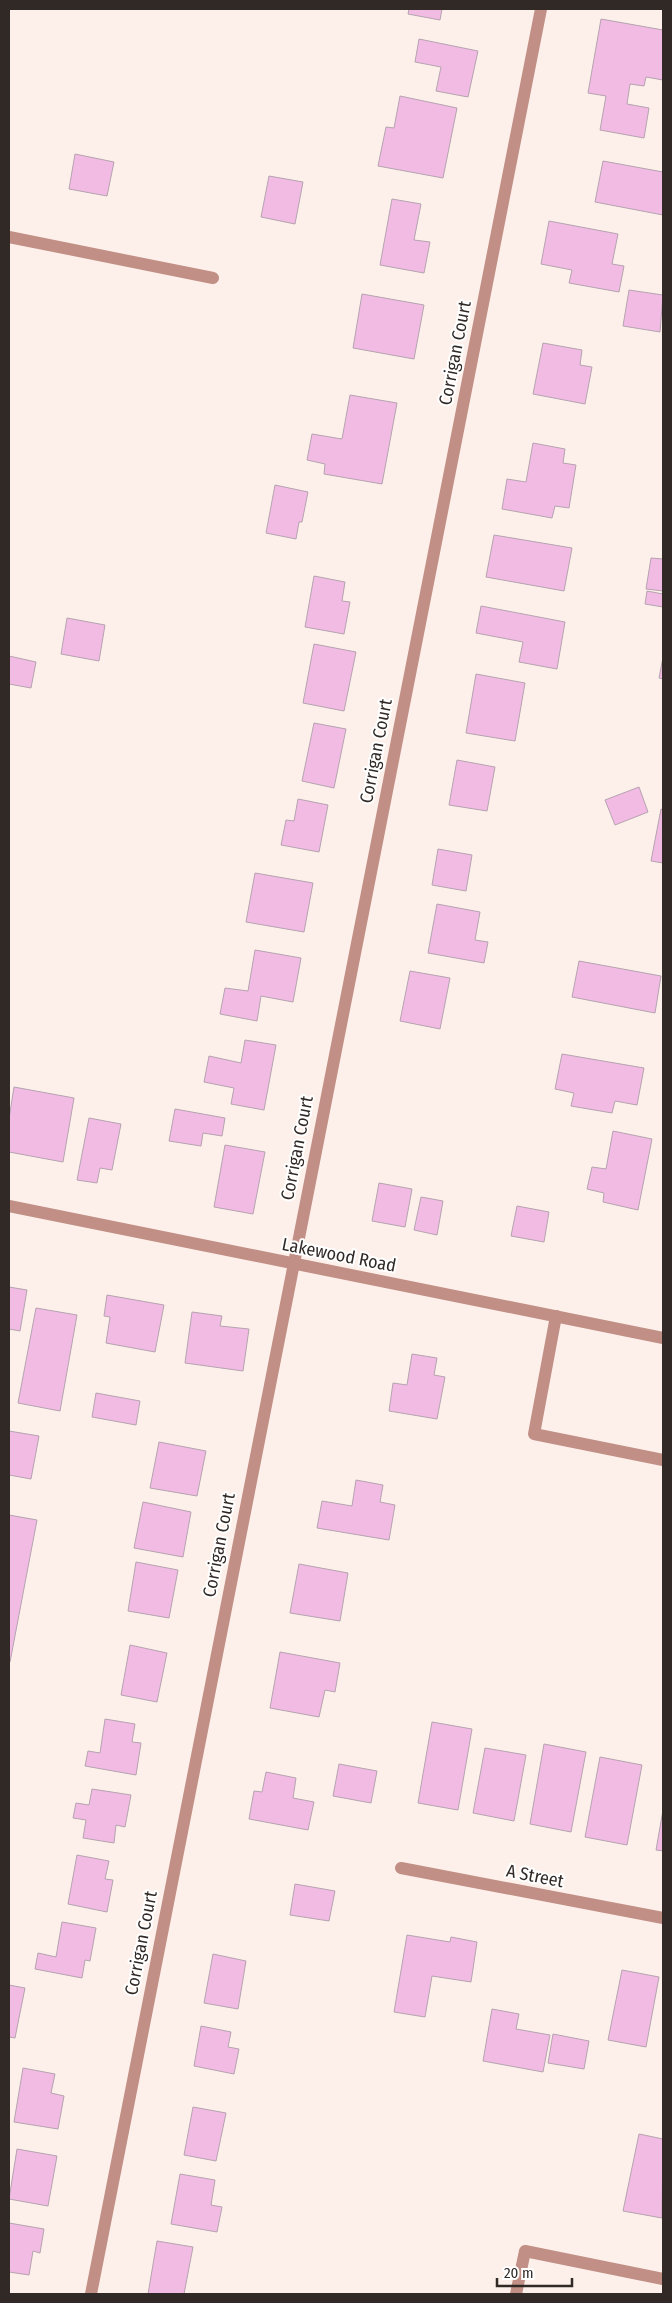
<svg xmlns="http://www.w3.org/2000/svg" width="672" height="2303" viewBox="0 0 672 2303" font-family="'Fira Sans Condensed',sans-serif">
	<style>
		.building { fill: #f2bbe3; stroke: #b5a3b0 }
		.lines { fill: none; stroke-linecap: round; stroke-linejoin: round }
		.minor { stroke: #c18f86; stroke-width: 12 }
		.labels { text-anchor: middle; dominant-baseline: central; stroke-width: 4; stroke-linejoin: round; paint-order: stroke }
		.street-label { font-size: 18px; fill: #312926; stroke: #fff }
	</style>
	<rect width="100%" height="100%" fill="#fdf0ea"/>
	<g class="building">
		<polygon points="409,9 442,9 440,20 408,14"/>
		<polygon points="601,19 663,30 663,80 646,77 644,86 630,84 627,104 649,108 644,138 600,130 606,96 588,93"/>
		<polygon points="419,39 478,51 468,97 436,91 441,67 415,62"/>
		<polygon points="400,96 457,108 443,178 378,166 386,127 394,128"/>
		<polygon points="75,154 114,162 107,196 69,189"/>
		<polygon points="603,161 663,172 663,215 595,202"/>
		<polygon points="269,176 303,182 295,224 261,217"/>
		<polygon points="392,199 421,204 414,240 430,242 424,273 380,265"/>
		<polygon points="549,221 618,234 612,264 624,266 619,292 569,283 572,270 541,264"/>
		<polygon points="629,290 663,295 660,332 623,326"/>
		<polygon points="362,294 424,305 414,359 353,348"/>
		<polygon points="543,343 582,350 580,365 592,367 585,404 533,394"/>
		<polygon points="350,395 397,403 382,484 324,474 325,464 307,460 312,434 342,439"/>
		<polygon points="533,443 565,449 563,463 576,465 569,508 555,506 552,518 502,509 507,479 526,482"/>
		<polygon points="275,485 308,492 302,522 299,522 296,539 266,533"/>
		<polygon points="494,535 572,548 564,591 486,577"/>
		<polygon points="651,558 663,559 663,591 646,589"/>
		<polygon points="314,576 345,582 342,601 350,602 344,634 305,627"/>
		<polygon points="647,591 663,594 663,607 645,604"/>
		<polygon points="481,606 565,622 557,669 519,662 523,642 476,633"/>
		<polygon points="67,618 105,625 99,661 61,654"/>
		<polygon points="314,644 356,652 344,711 303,703"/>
		<polygon points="9,656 36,662 31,688 9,684"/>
		<polygon points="663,657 663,679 659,678"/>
		<polygon points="476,674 525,683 515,741 466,733"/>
		<polygon points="314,723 346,729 334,788 302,781"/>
		<polygon points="457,760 495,767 487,811 449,805"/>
		<polygon points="639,787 648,812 615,825 605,800"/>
		<polygon points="298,799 328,805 319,852 281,845 286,820 294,821"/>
		<polygon points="661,809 663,810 663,863 651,861"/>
		<polygon points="438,849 472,855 466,891 432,885"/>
		<polygon points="255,873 313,883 304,932 246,922"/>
		<polygon points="437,904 480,912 475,940 488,942 484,963 428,953"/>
		<polygon points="255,950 301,958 293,1002 261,996 257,1021 220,1014 225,988 248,991"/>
		<polygon points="579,961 661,976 655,1013 572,997"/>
		<polygon points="410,971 450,978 440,1029 400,1021"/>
		<polygon points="245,1040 276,1045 264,1110 231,1104 234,1088 204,1082 209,1056 241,1063"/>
		<polygon points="562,1054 644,1068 637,1105 615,1101 612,1113 571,1106 574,1093 555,1089"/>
		<polygon points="14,1087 74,1098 63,1162 9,1152 9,1119"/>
		<polygon points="175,1109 225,1118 222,1136 203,1133 201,1146 169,1141"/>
		<polygon points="89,1118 121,1124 112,1170 100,1168 97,1183 77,1180"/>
		<polygon points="613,1131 652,1139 638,1210 603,1202 604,1193 587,1189 592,1167 606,1169"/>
		<polygon points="225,1145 265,1152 253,1214 214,1207"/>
		<polygon points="379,1183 412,1189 405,1227 372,1221"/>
		<polygon points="421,1197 443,1201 437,1235 414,1230"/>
		<polygon points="517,1206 549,1212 544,1242 511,1236"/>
		<polygon points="9,1287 27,1290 20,1331 9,1329"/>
		<polygon points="107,1295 164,1305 155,1352 106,1343 110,1317 104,1316"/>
		<polygon points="36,1308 77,1315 60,1411 18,1403"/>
		<polygon points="192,1312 222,1316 220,1326 249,1329 243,1371 185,1363"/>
		<polygon points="412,1354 437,1358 434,1375 445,1377 437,1419 389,1411 393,1383 407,1385"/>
		<polygon points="96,1393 140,1401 136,1425 92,1417"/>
		<polygon points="9,1431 39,1436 31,1479 9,1475"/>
		<polygon points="159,1442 206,1451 197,1496 150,1488"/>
		<polygon points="356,1480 383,1485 380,1502 395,1505 389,1540 317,1528 322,1501 352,1506"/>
		<polygon points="143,1502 191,1512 183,1557 134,1548"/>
		<polygon points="9,1515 37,1520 10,1662 9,1662"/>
		<polygon points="136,1562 178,1570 169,1618 128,1611"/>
		<polygon points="299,1564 348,1573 340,1621 290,1613"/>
		<polygon points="130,1645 167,1653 157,1702 121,1695"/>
		<polygon points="280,1652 340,1663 335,1692 325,1690 319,1717 270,1708"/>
		<polygon points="105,1719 135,1724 132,1742 141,1743 136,1775 85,1766 88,1751 100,1753"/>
		<polygon points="432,1722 472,1729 458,1810 418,1803"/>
		<polygon points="544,1744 586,1752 571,1832 530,1824"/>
		<polygon points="485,1748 526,1755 514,1821 473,1813"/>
		<polygon points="600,1757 642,1765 627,1845 585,1837"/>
		<polygon points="339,1764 377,1771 371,1803 333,1796"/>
		<polygon points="266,1772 296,1778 293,1798 314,1802 308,1830 249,1819 254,1791 262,1792"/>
		<polygon points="92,1789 131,1795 125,1827 116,1825 114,1843 83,1838 86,1820 73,1818 76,1803 89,1805"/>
		<polygon points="663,1810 663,1851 656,1850"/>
		<polygon points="77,1855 109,1861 105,1879 113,1880 107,1912 68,1904"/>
		<polygon points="295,1884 335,1891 329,1921 290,1915"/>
		<polygon points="62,1922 96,1928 90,1961 85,1960 82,1978 35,1969 38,1953 56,1957"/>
		<polygon points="407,1935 450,1942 451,1937 477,1942 471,1982 432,1976 425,2017 394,2012"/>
		<polygon points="213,1954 246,1961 238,2009 204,2003"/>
		<polygon points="622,1970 659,1977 646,2047 608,2040"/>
		<polygon points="9,1985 25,1988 15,2038 9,2037"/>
		<polygon points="492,2009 519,2014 516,2029 550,2035 543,2072 483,2061"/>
		<polygon points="201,2026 231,2032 228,2047 239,2049 234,2074 194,2066"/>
		<polygon points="553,2034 589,2041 584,2069 548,2063"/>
		<polygon points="23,2068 55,2074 51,2093 64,2096 58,2129 14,2122"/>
		<polygon points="193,2107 226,2113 216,2161 184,2155"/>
		<polygon points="639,2134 663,2139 662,2218 623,2211"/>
		<polygon points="17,2149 57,2156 48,2206 9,2199"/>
		<polygon points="180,2174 215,2180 211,2205 222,2207 217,2232 171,2224"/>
		<polygon points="9,2223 44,2229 40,2253 33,2251 29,2275 9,2272"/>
		<polygon points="157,2241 193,2247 184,2294 148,2294"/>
	</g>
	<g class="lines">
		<g class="minor">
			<polyline points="9,237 213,278"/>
			<polyline points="9,1206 663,1338"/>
			<polyline points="556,1316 534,1434 663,1460"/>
			<polyline points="401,1868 663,1918"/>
			<polyline points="91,2294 541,9"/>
			<polyline points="516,2294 525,2251 663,2279"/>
		</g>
	</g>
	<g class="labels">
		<g class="street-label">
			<text transform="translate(455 353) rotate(-79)">Corrigan Court</text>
			<text transform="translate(376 751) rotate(-79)">Corrigan Court</text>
			<text transform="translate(297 1148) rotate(-79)">Corrigan Court</text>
			<text transform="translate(339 1255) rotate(11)">Lakewood Road</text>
			<text transform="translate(219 1545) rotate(-79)">Corrigan Court</text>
			<text transform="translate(535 1876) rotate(11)">A Street</text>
			<text transform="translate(141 1943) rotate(-79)">Corrigan Court</text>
		</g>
	</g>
	<rect width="672" height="2303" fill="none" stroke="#312926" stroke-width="20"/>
	<path d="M497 2278v8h75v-8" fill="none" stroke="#312926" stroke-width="2.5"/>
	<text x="504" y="2278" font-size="15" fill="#312926" stroke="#ffffff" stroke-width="4" paint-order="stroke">20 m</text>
</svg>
